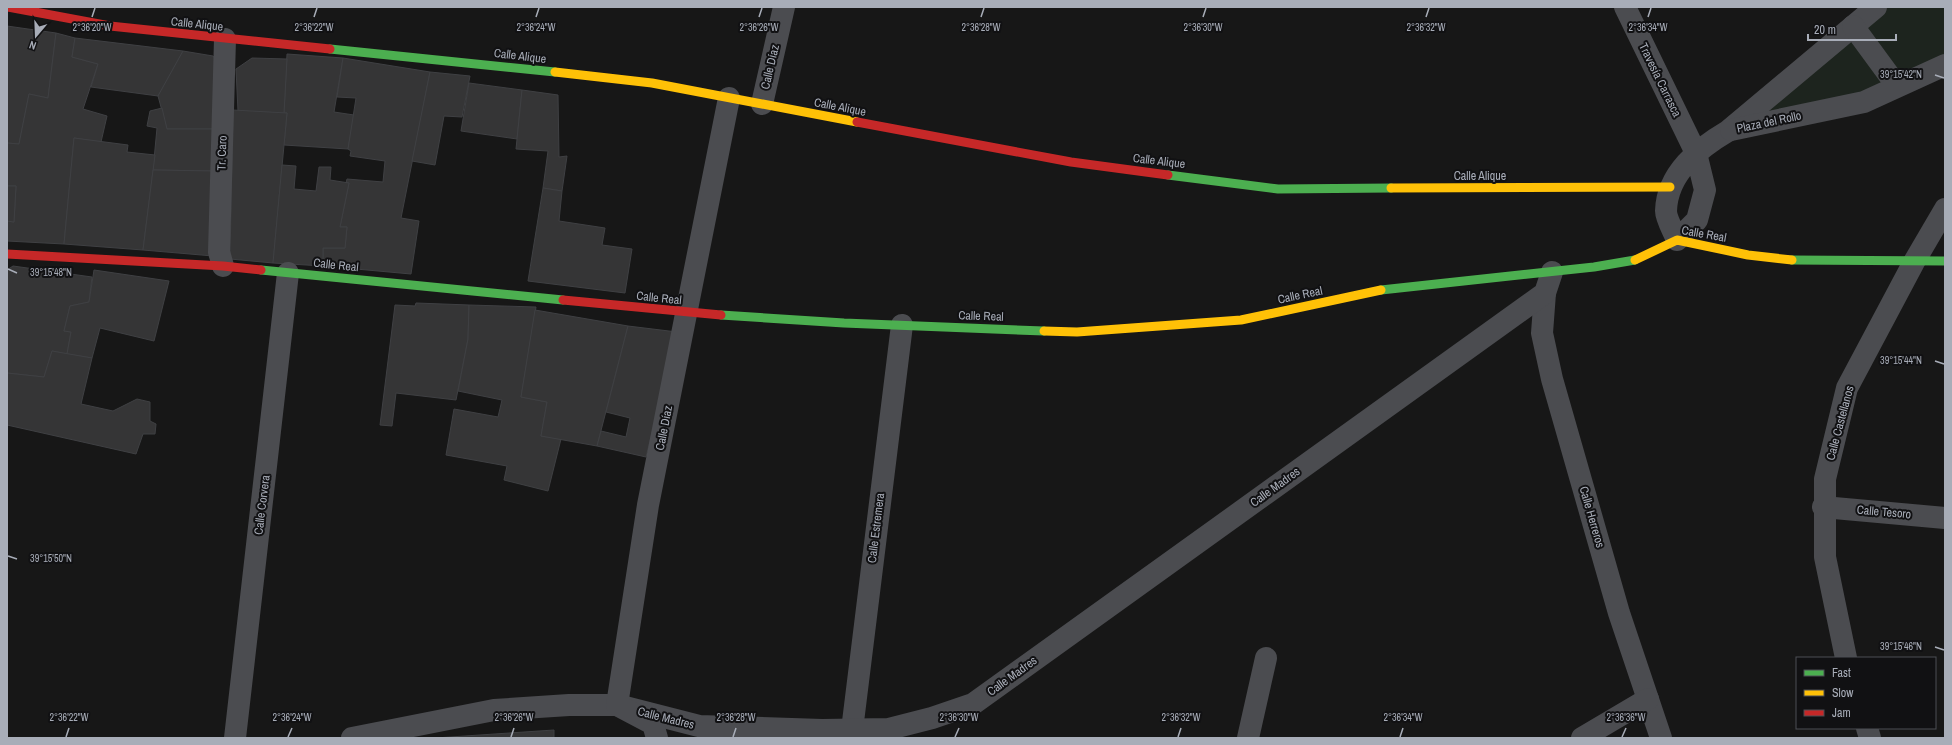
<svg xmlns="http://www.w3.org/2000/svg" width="1952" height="745" viewBox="0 0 1952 745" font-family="'Archivo Narrow',sans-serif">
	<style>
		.green { fill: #1d241e }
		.building { fill: #353536; stroke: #3f4043 }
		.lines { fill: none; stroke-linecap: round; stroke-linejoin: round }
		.street { stroke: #4b4c50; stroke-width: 22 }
		.fast { stroke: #4caf50; stroke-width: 9 }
		.slow { stroke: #ffc107; stroke-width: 9 }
		.jam { stroke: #c62828; stroke-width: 9 }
		.ticks { fill: none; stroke: #a8adb8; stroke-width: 1.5 }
		.labels { text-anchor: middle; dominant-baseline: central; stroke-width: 4; stroke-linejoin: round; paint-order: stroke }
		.street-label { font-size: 12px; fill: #a8adb8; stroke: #111113 }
		.ticks-label { font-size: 10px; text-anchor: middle; fill: #a8adb8; stroke: #111113; stroke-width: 4; stroke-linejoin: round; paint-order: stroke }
	</style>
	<rect width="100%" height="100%" fill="#171717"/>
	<polygon class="green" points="1876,7 1945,7 1945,65 1864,102 1728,131"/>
	<g class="building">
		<polygon points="7,26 56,33 48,98 29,94 19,144 7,143"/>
		<polygon points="56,33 75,38 72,57 98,64 83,109 107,116 101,142 74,138 64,244 7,241 7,221 14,222 16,186 7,186 7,143 19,144 29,94 48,98"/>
		<polygon points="75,38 183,51 158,96 91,87 98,64 72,57"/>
		<polygon points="183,51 213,56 219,64 218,129 167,129 158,96"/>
		<polygon points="287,54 343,58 334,112 354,115 348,149 284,145 287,113 284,113"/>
		<polygon points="252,58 287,59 284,113 238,111 236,69"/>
		<polygon points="343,58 430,72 401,218 419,221 411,274 323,266 323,248 345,248 347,227 340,227 349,183 346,183 347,179 383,182 385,161 350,156 351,151 348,149 356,98 337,97"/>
		<polygon points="430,72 470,76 462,117 444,116 435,165 412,161"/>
		<polygon points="469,83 522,90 517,139 461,131"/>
		<polygon points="522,90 558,95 559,157 567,156 562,191 543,188 548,151 516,149"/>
		<polygon points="162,108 167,129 218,129 216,171 153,170 157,128 147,126 150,111"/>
		<polygon points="233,110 287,113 273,263 230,259"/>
		<polygon points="74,138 128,145 127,152 155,155 143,250 64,244"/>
		<polygon points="282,165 296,166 294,189 316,191 319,167 331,167 330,180 349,183 340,227 347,227 345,248 323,248 323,266 273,263"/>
		<polygon points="153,170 216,171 213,256 143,250"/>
		<polygon points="7,186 16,186 14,222 7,221"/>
		<polygon points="543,188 562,191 559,221 605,228 602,245 632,249 625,293 528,281"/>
		<polygon points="13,266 92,277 89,302 70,306 64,331 71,332 67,354 52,351 44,377 7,373 7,270"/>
		<polygon points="94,270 169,281 154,341 100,328 92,358 67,354 71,332 64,331 70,306 89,302"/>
		<polygon points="416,303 469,305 468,339 456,400 396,393 392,426 380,425 395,305 415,306"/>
		<polygon points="469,305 536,307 521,397 547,402 541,436 561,439 548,491 504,480 507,466 446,455 454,409 498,417 502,400 458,391 468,339"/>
		<polygon points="535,310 628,326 597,446 541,436 547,402 521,397"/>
		<polygon points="628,326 677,332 646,457 597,446 601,431 626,437 630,418 606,412"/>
		<polygon points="52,351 92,358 81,404 113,411 137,399 150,402 150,421 156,424 155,434 143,434 136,454 7,425 7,373 44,377"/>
		<polygon points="554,730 554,738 435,738"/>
	</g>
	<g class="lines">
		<g class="street">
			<path d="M1625 7 1696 153 1705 190 1697 220 1677 240C1674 232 1666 219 1666 211 1667 173 1699 148 1728 131L1876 7"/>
			<polyline points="1853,26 1897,86"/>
			<polyline points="762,104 784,7"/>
			<polyline points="1731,130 1864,102 1945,65"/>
			<polyline points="223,266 219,252 225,39"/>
			<polyline points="1545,293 1542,333 1552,379 1619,613 1661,738"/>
			<polyline points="1823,507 1945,518"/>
			<polyline points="1846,658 1825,557 1825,479 1847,388 1914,262 1945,209"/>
			<polyline points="1867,728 1870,738"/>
			<polyline points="852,730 902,325"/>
			<polyline points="235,738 288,273"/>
			<polyline points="352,738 494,710 569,705 617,705 699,726 822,730 889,729 932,718 973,704 1545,293 1552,272"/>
			<polyline points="657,738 653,724 617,705 648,505 729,98"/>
			<polyline points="1248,738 1266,658"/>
			<polyline points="1582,738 1648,699"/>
		</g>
		<g class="fast">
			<polyline points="330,49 555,72"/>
			<polyline points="1168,175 1278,189 1391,188"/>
			<polyline points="1792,260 1945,261"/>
			<polyline points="261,270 563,300"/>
			<polyline points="1381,290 1594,267 1635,260"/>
			<polyline points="721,315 844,323 1044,331"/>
		</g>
		<g class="slow">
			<polyline points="555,72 652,83 857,122"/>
			<polyline points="1391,188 1670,187"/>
			<polyline points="1635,260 1677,240 1748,255 1792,260"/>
			<polyline points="1044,331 1077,332 1241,320 1381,290"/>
		</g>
		<g class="jam">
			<polyline points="8,7 110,26 330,49"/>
			<polyline points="857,122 1071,162 1168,175"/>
			<polyline points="7,254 223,266 261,270"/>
			<polyline points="563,300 721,315"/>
		</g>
	</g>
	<path class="ticks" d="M92 17 95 8M314 17 317 8M536 17 539 8M759 17 762 8M981 17 984 8M1203 17 1206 8M1426 17 1429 8M1648 17 1651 8M1935 75 1944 78M8 269 17 273M1935 361 1944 364M8 556 17 559M1935 647 1944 650M66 737 69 728M288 737 292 728M511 737 514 728M733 737 736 728M955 737 959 728M1178 737 1181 728M1400 737 1403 728M1622 737 1626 728"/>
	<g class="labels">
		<g class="street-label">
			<text transform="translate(197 24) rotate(6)">Calle Alique</text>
			<text transform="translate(520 56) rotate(7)">Calle Alique</text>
			<text transform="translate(770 67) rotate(-77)">Calle Díaz</text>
			<text transform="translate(1660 80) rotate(64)">Travesía Carrasca</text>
			<text transform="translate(840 107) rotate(11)">Calle Alique</text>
			<text transform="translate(1769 122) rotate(-12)">Plaza del Rollo</text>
			<text transform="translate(222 153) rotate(-88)">Tr. Caro</text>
			<text transform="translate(1159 161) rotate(7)">Calle Alique</text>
			<text x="1480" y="176">Calle Alique</text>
			<text transform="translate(1704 234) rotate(10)">Calle Real</text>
			<text transform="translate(336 265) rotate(6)">Calle Real</text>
			<text transform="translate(1300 295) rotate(-12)">Calle Real</text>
			<text transform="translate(659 298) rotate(6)">Calle Real</text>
			<text transform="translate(981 316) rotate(2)">Calle Real</text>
			<text transform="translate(1840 423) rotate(-75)">Calle Castellanos</text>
			<text transform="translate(664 428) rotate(-79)">Calle Díaz</text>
			<text transform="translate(1275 487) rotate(-36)">Calle Madres</text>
			<text transform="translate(262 505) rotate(-83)">Calle Corvera</text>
			<text transform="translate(1884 512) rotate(5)">Calle Tesoro</text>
			<text transform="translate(1592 517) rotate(74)">Calle Herreros</text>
			<text transform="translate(876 528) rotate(-83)">Calle Estremera</text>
			<text transform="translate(1012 676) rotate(-36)">Calle Madres</text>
			<text transform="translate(666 718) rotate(14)">Calle Madres</text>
		</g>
	</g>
	<g class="ticks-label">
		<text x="92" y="31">2°36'20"W</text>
		<text x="314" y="31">2°36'22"W</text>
		<text x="536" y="31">2°36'24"W</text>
		<text x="759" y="31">2°36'26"W</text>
		<text x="981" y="31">2°36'28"W</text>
		<text x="1203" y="31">2°36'30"W</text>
		<text x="1426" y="31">2°36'32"W</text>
		<text x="1648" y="31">2°36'34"W</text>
		<text x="1901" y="78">39°15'42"N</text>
		<text x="51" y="276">39°15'48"N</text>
		<text x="1901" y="364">39°15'44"N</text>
		<text x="51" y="562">39°15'50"N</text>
		<text x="1901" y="650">39°15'46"N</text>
		<text x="69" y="721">2°36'22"W</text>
		<text x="292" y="721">2°36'24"W</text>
		<text x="514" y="721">2°36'26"W</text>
		<text x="736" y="721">2°36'28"W</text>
		<text x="959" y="721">2°36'30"W</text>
		<text x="1181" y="721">2°36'32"W</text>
		<text x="1403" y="721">2°36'34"W</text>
		<text x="1626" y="721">2°36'36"W</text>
	</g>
	<rect width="1952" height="745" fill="none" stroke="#a8adb8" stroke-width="16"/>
	<rect x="1796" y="657" width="140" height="72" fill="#111113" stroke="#4d4f55"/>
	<rect x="1804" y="670" width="20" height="6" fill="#4caf50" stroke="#4d4f55"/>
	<text x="1832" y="677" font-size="12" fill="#a8adb8">Fast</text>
	<rect x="1804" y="690" width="20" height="6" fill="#ffc107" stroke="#4d4f55"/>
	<text x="1832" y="697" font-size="12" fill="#a8adb8">Slow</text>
	<rect x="1804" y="710" width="20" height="6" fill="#c62828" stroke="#4d4f55"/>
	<text x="1832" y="717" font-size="12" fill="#a8adb8">Jam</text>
	<g transform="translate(36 36) rotate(199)" stroke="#111113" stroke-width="3" paint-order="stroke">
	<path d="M0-3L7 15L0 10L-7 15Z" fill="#a8adb8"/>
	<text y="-6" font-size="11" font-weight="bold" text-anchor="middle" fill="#a8adb8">N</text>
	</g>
	<path d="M1808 34v6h88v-6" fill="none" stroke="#a8adb8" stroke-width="2"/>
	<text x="1814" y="34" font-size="12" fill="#a8adb8" stroke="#111113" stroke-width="3" paint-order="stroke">20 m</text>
</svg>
